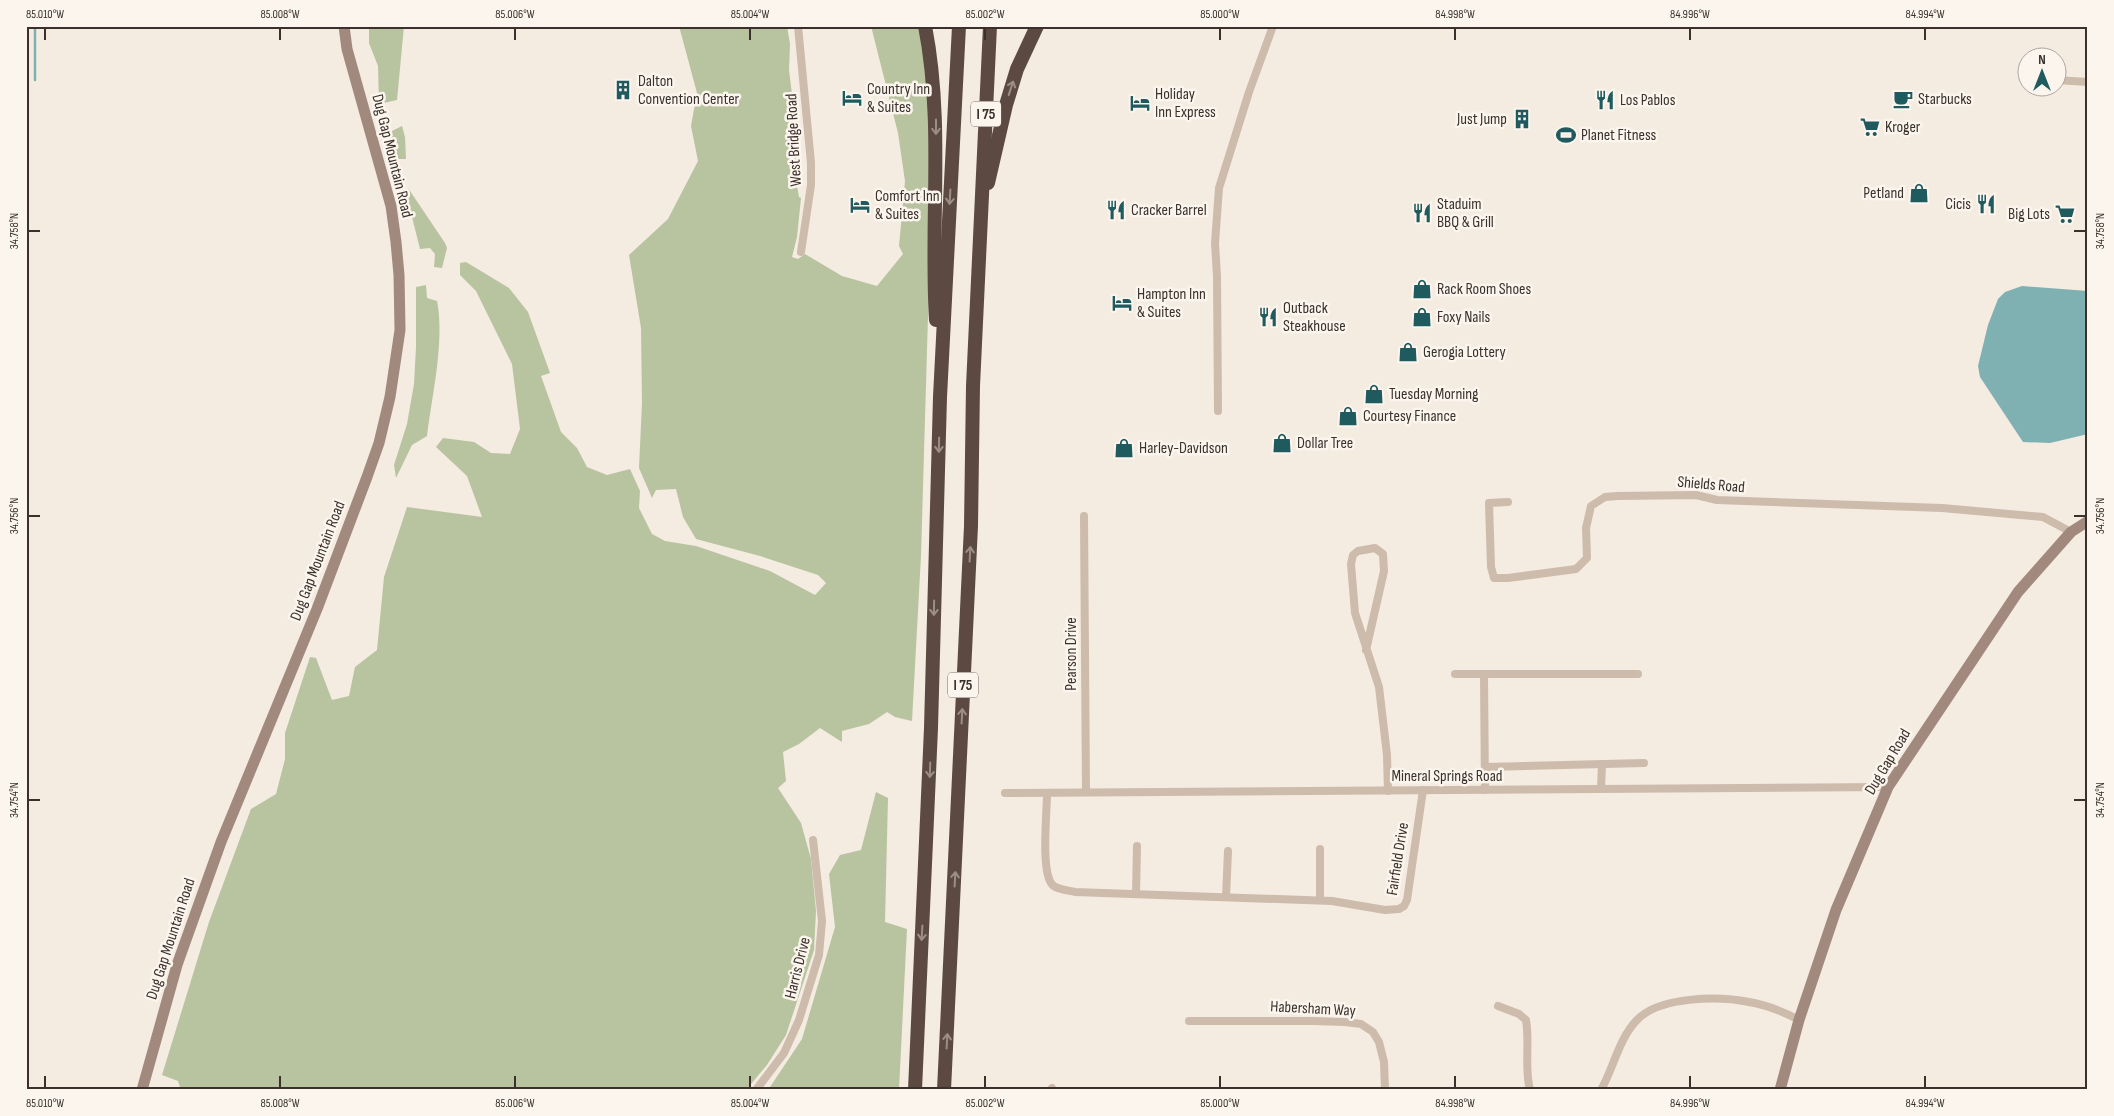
<svg xmlns="http://www.w3.org/2000/svg" width="2114" height="1116" viewBox="0 0 2114 1116" font-family="'Sofia Sans Condensed',sans-serif">
	<style>
		.green { fill: #b8c4a0 }
		.water { fill: #7fb0b2 }
		.lines { fill: none; stroke-linecap: round; stroke-linejoin: round }
		.stream { stroke: #7fb0b2; stroke-width: 2.5 }
		.street { stroke: #cdbbac; stroke-width: 8 }
		.secondary { stroke: #a18a7d; stroke-width: 11 }
		.highway { stroke: #5c4a42; stroke-width: 14 }
		.oneway { stroke: #9c8e87 }
		.ticks { fill: none; stroke: #3b302b; stroke-width: 2 }
		.labels { text-anchor: middle; dominant-baseline: central; stroke-width: 5; stroke-linejoin: round; paint-order: stroke }
		.shield { fill: #fbf5ee; stroke: #756b66; stroke-width: 1 }
		.shield-label { font-size: 15px; font-weight: bold; fill: #3b302b }
		.poi-label { font-size: 16px; fill: #3b302b; stroke: #fbf5ee; text-anchor: start }
		.street-label { font-size: 16px; fill: #3b302b; stroke: #fbf5ee }
		.neatline { fill: none; stroke: #3b302b; stroke-width: 2 }
		.ticks-label { font-size: 12px; text-anchor: middle; fill: #3b302b }
	</style>
	<rect width="100%" height="100%" fill="#f4ebe1"/>
	<g class="green">
		<polygon points="369,26 404,26 397,100 379,104 378,66 369,43"/>
		<polygon points="679,26 787,26 790,44 789,70 802,175 797,186 799,197 801,198 797,237 792,257 798,259 805,254 842,276 877,286 903,254 899,246 905,181 898,133 871,26 921,26 933,145 921,556 912,721 895,717 887,712 869,724 842,731 842,742 820,728 799,744 783,752 786,781 778,788 801,823 811,859 816,911 814,950 786,1035 767,1065 746,1090 181,1090 178,1081 162,1075 209,922 251,809 276,794 285,759 285,733 310,657 316,658 332,700 349,696 355,667 377,650 384,577 407,507 482,517 467,476 436,447 443,438 474,442 491,453 510,454 520,429 512,364 476,291 460,275 460,263 466,262 509,288 528,312 550,373 541,376 561,432 577,448 587,467 607,475 630,469 640,491 639,508 652,534 665,541 696,546 770,571 815,595 826,583 818,575 760,556 696,539 683,517 676,489 656,490 652,498 639,468 642,403 641,328 629,255 668,219 698,161 691,126 697,93"/>
		<polygon points="402,126 405,137 406,159 398,159 388,139 390,132"/>
		<polygon points="408,188 445,243 447,248 442,268 434,267 435,254 430,248 420,249 406,193"/>
		<path d="M426 285 427 298 437 301C445 340 432 396 427 436L412 445 396 478 394 465 407 424 414 384 416 347V287Z"/>
		<polygon points="876,792 888,798 885,922 907,929 899,1090 768,1090 802,1039 835,927 829,874 840,855 861,850"/>
	</g>
	<polygon class="water" points="2022,286 2088,291 2088,434 2050,443 2023,442 1980,377 1978,366 1988,325 1998,299 2005,292"/>
	<g class="lines">
		<polyline class="stream" points="35,26 35,80"/>
		<g class="street">
			<polyline points="798,26 811,163 811,185 801,252"/>
			<polyline points="2056,80 2088,82"/>
			<polyline points="1218,411 1217,276 1215,243 1219,188 1249,92 1273,26"/>
			<polyline points="1508,502 1489,503 1491,567 1494,578 1508,578 1576,569 1587,558 1586,528 1591,506 1605,497 1617,496 1696,495 1717,500 1942,508 2043,517 2071,532"/>
			<polyline points="1084,516 1086,792"/>
			<polyline points="1366,650 1384,571 1383,554 1375,548 1358,551 1353,555 1351,564 1355,613 1379,687 1387,755 1388,791"/>
			<polyline points="1455,674 1638,674"/>
			<polyline points="1484,674 1485,790"/>
			<polyline points="1485,767 1644,763"/>
			<polyline points="1601,789 1602,764"/>
			<polyline points="1005,793 1888,787"/>
			<path d="M1047 793C1047 813 1041 867 1051 883 1055 890 1068 890 1075 892L1332 901 1385 910 1399 909 1404 906 1407 900 1423 790"/>
			<polyline points="1136,894 1137,846"/>
			<polyline points="1226,897 1228,851"/>
			<polyline points="1320,900 1320,849"/>
			<path d="M1498 1006 1519 1014 1526 1020C1530 1043 1524 1068 1530 1090"/>
			<polyline points="1189,1021 1313,1021 1345,1022 1361,1024 1373,1032 1379,1042 1384,1062 1385,1090"/>
			<polyline points="1052,1088 1053,1090"/>
			<polyline points="756,1090 784,1053 799,1020 819,955 822,921 813,840"/>
			<path d="M1601 1090C1613 1069 1619 1039 1636 1021 1658 996 1719 996 1749 1002 1767 1005 1784 1012 1799 1020"/>
		</g>
		<g class="secondary">
			<polyline points="142,1090 177,965 221,842 317,609 367,477 379,443 390,397 400,330 399,275 396,242 391,206 347,49 344,26"/>
			<polyline points="1780,1090 1799,1020 1836,910 1888,787 2018,592 2071,532 2088,521"/>
		</g>
		<g class="highway">
			<path d="M925 26C944 123 930 222 936 320"/>
			<polyline points="988,183 1006,105 1017,69 1037,26"/>
			<polyline points="915,1090 931,728 940,397 959,26"/>
			<polyline points="944,1090 971,526 973,386 990,26"/>
		</g>
	</g>
	<defs><path id="oneway-shaft" d="M-6 0H5M1.5-3L5.5 0L1.5 3" fill="none" stroke-width="1.6" stroke-linecap="round" stroke-linejoin="round" transform="scale(1.25)"/></defs>
	<g class="oneway">
		<use href="#oneway-shaft" transform="translate(1011 88) rotate(-72)"/>
		<use href="#oneway-shaft" transform="translate(936 127) rotate(90)"/>
		<use href="#oneway-shaft" transform="translate(950 197) rotate(93)"/>
		<use href="#oneway-shaft" transform="translate(939 445) rotate(91)"/>
		<use href="#oneway-shaft" transform="translate(970 554) rotate(-87)"/>
		<use href="#oneway-shaft" transform="translate(934 608) rotate(91)"/>
		<use href="#oneway-shaft" transform="translate(962 716) rotate(-87)"/>
		<use href="#oneway-shaft" transform="translate(930 770) rotate(92)"/>
		<use href="#oneway-shaft" transform="translate(955 879) rotate(-87)"/>
		<use href="#oneway-shaft" transform="translate(922 933) rotate(93)"/>
		<use href="#oneway-shaft" transform="translate(947 1041) rotate(-87)"/>
	</g>
	<path class="ticks" d="M45 28V40M280 28V40M515 28V40M750 28V40M985 28V40M1220 28V40M1455 28V40M1690 28V40M1925 28V40M28 231H40M2074 231H2086M28 516H40M2074 516H2086M28 800H40M2074 800H2086M45 1076V1088M280 1076V1088M515 1076V1088M750 1076V1088M985 1076V1088M1220 1076V1088M1455 1076V1088M1690 1076V1088M1925 1076V1088"/>
	<defs>
		<symbol id="building-bare" viewBox="-9 -9 18 18"><path d="M-4-6H4V6H1V3H-1V6H-4ZM-2.5-4.3h1.7v1.8h-1.7ZM.8-4.3h1.7v1.8H.8ZM-2.5-1h1.7V.8h-1.7ZM.8-1h1.7V.8H.8Z" fill="#1f5a5e" stroke="#fbf5ee" stroke-width="2.5" paint-order="stroke"/></symbol>
		<symbol id="hotel-bare" viewBox="-9 -9 18 18"><path d="M-6-4.5h1.5V1H6V5H4.5V3h-9V5H-6ZM-4 0a1.8 1.8 0 1 1 3.6 0ZM.5 0V-2.5h3Q6-2.5 6 0Z" fill="#1f5a5e" stroke="#fbf5ee" stroke-width="2.5" paint-order="stroke"/></symbol>
		<symbol id="cafe-bare" viewBox="-9 -9 18 18"><path d="M-5.5-4.5H6V0H3Q3 3.5 0 3.5H-2.5Q-5.5 3.5-5.5 0ZM3-3.2v2h1.7v-2ZM-6 4.5H4V6H-6Z" fill="#1f5a5e" stroke="#fbf5ee" stroke-width="2.5" paint-order="stroke"/></symbol>
		<symbol id="restaurant-bare" viewBox="-9 -9 18 18"><path d="M-5-6h1v4h1v-4h1v4h1v-4h1v5L-1.5 .5V6h-2V.5L-5-1ZM5-6V6H3V1.5H1.5Q1.5-4 5-6Z" fill="#1f5a5e" stroke="#fbf5ee" stroke-width="2.5" paint-order="stroke"/></symbol>
		<symbol id="supermarket-bare" viewBox="-9 -9 18 18"><path d="M-6-5.5h2.5l.6 2H6L4.5 2H-2.5L-4.4-4H-6ZM-1.5 3.2a1.3 1.3 0 1 0 .1 0ZM3 3.2a1.3 1.3 0 1 0 .1 0Z" fill="#1f5a5e" stroke="#fbf5ee" stroke-width="2.5" paint-order="stroke"/></symbol>
		<symbol id="stadium-bare" viewBox="-9 -9 18 18"><path d="M0-5a6.5 5 0 1 0 0 10a6.5 5 0 1 0 0-10ZM-3.5-1.8h7v3.6h-7Z" fill="#1f5a5e" stroke="#fbf5ee" stroke-width="2.5" paint-order="stroke"/></symbol>
		<symbol id="shop-bare" viewBox="-9 -9 18 18"><path d="M-5-2.5h2.3a2.7 3.5 0 0 1 5.4 0H5L5.5 6h-11ZM-1.5-2.5h3a1.5 2.3 0 0 0-3 0Z" fill="#1f5a5e" stroke="#fbf5ee" stroke-width="2.5" paint-order="stroke"/></symbol>
	</defs>
	<g fill-rule="evenodd">
		<use href="#building-bare" x="609" y="76" width="28" height="28"/>
		<use href="#hotel-bare" x="838" y="84" width="28" height="28"/>
		<use href="#cafe-bare" x="1889" y="85" width="28" height="28"/>
		<use href="#restaurant-bare" x="1591" y="86" width="28" height="28"/>
		<use href="#hotel-bare" x="1126" y="89" width="28" height="28"/>
		<use href="#building-bare" x="1508" y="105" width="28" height="28"/>
		<use href="#supermarket-bare" x="1856" y="113" width="28" height="28"/>
		<use href="#stadium-bare" x="1552" y="121" width="28" height="28"/>
		<use href="#shop-bare" x="1905" y="179" width="28" height="28"/>
		<use href="#restaurant-bare" x="1972" y="190" width="28" height="28"/>
		<use href="#hotel-bare" x="846" y="191" width="28" height="28"/>
		<use href="#restaurant-bare" x="1102" y="196" width="28" height="28"/>
		<use href="#restaurant-bare" x="1408" y="199" width="28" height="28"/>
		<use href="#supermarket-bare" x="2051" y="200" width="28" height="28"/>
		<use href="#shop-bare" x="1408" y="275" width="28" height="28"/>
		<use href="#hotel-bare" x="1108" y="289" width="28" height="28"/>
		<use href="#restaurant-bare" x="1254" y="303" width="28" height="28"/>
		<use href="#shop-bare" x="1408" y="303" width="28" height="28"/>
		<use href="#shop-bare" x="1394" y="338" width="28" height="28"/>
		<use href="#shop-bare" x="1360" y="380" width="28" height="28"/>
		<use href="#shop-bare" x="1334" y="402" width="28" height="28"/>
		<use href="#shop-bare" x="1268" y="429" width="28" height="28"/>
		<use href="#shop-bare" x="1110" y="434" width="28" height="28"/>
	</g>
	<g class="labels">
		<g class="shield">
			<rect x="971" y="101.5" width="30" height="25" rx="4"/>
			<rect x="948" y="672.5" width="30" height="25" rx="4"/>
		</g>
		<g class="shield-label">
			<text x="986" y="114">I 75</text>
			<text x="963" y="685">I 75</text>
		</g>
		<g class="poi-label">
			<text x="638" y="81">Dalton<tspan x="638" dy="18">Convention Center</tspan></text>
			<text x="867" y="89">Country Inn<tspan x="867" dy="18">&amp; Suites</tspan></text>
			<text x="1155" y="94">Holiday<tspan x="1155" dy="18">Inn Express</tspan></text>
			<text x="1918" y="99">Starbucks</text>
			<text x="1620" y="100">Los Pablos</text>
			<text x="1507" y="119" text-anchor="end">Just Jump</text>
			<text x="1885" y="127">Kroger</text>
			<text x="1581" y="135">Planet Fitness</text>
			<text x="1904" y="193" text-anchor="end">Petland</text>
			<text x="875" y="196">Comfort Inn<tspan x="875" dy="18">&amp; Suites</tspan></text>
			<text x="1437" y="204">Staduim<tspan x="1437" dy="18">BBQ &amp; Grill</tspan></text>
			<text x="1971" y="204" text-anchor="end">Cicis</text>
			<text x="1131" y="210">Cracker Barrel</text>
			<text x="2050" y="214" text-anchor="end">Big Lots</text>
			<text x="1437" y="289">Rack Room Shoes</text>
			<text x="1137" y="294">Hampton Inn<tspan x="1137" dy="18">&amp; Suites</tspan></text>
			<text x="1283" y="308">Outback<tspan x="1283" dy="18">Steakhouse</tspan></text>
			<text x="1437" y="317">Foxy Nails</text>
			<text x="1423" y="352">Gerogia Lottery</text>
			<text x="1389" y="394">Tuesday Morning</text>
			<text x="1363" y="416">Courtesy Finance</text>
			<text x="1297" y="443">Dollar Tree</text>
			<text x="1139" y="448">Harley-Davidson</text>
		</g>
		<g class="street-label">
			<text transform="translate(794 140) rotate(-93)">West Bridge Road</text>
			<text transform="translate(392 156) rotate(76)">Dug Gap Mountain Road</text>
			<text transform="translate(1711 485) rotate(5)">Shields Road</text>
			<text transform="translate(318 561) rotate(-69)">Dug Gap Mountain Road</text>
			<text transform="translate(1071 654) rotate(-90)">Pearson Drive</text>
			<text transform="translate(1888 762) rotate(-59)">Dug Gap Road</text>
			<text x="1447" y="776">Mineral Springs Road</text>
			<text transform="translate(1398 859) rotate(-81)">Fairfield Drive</text>
			<text transform="translate(171 939) rotate(-72)">Dug Gap Mountain Road</text>
			<text transform="translate(798 968) rotate(-76)">Harris Drive</text>
			<text transform="translate(1313 1009) rotate(3)">Habersham Way</text>
		</g>
	</g>
	<rect width="2114" height="1116" fill="none" stroke="#fbf5ee" stroke-width="55"/>
	<g transform="translate(2042 72)"><circle r="24" fill="#fbf5ee" stroke="#aea6a0"/>
	<path d="M0-4L9 19L0 12L-9 19Z" fill="#1f5a5e"/>
	<text y="-8" font-size="14" font-weight="bold" text-anchor="middle" fill="#3b302b">N</text>
	</g>
	<rect x="28" y="28" width="2058" height="1060" class="neatline"/>
	<g class="ticks-label">
		<text x="45" y="18">85.010°W</text>
		<text x="280" y="18">85.008°W</text>
		<text x="515" y="18">85.006°W</text>
		<text x="750" y="18">85.004°W</text>
		<text x="985" y="18">85.002°W</text>
		<text x="1220" y="18">85.000°W</text>
		<text x="1455" y="18">84.998°W</text>
		<text x="1690" y="18">84.996°W</text>
		<text x="1925" y="18">84.994°W</text>
		<text transform="translate(14 231) rotate(-90)" y="4">34.758°N</text>
		<text transform="translate(2100 231) rotate(-90)" y="4">34.758°N</text>
		<text transform="translate(14 516) rotate(-90)" y="4">34.756°N</text>
		<text transform="translate(2100 516) rotate(-90)" y="4">34.756°N</text>
		<text transform="translate(14 800) rotate(-90)" y="4">34.754°N</text>
		<text transform="translate(2100 800) rotate(-90)" y="4">34.754°N</text>
		<text x="45" y="1107">85.010°W</text>
		<text x="280" y="1107">85.008°W</text>
		<text x="515" y="1107">85.006°W</text>
		<text x="750" y="1107">85.004°W</text>
		<text x="985" y="1107">85.002°W</text>
		<text x="1220" y="1107">85.000°W</text>
		<text x="1455" y="1107">84.998°W</text>
		<text x="1690" y="1107">84.996°W</text>
		<text x="1925" y="1107">84.994°W</text>
	</g>
</svg>
